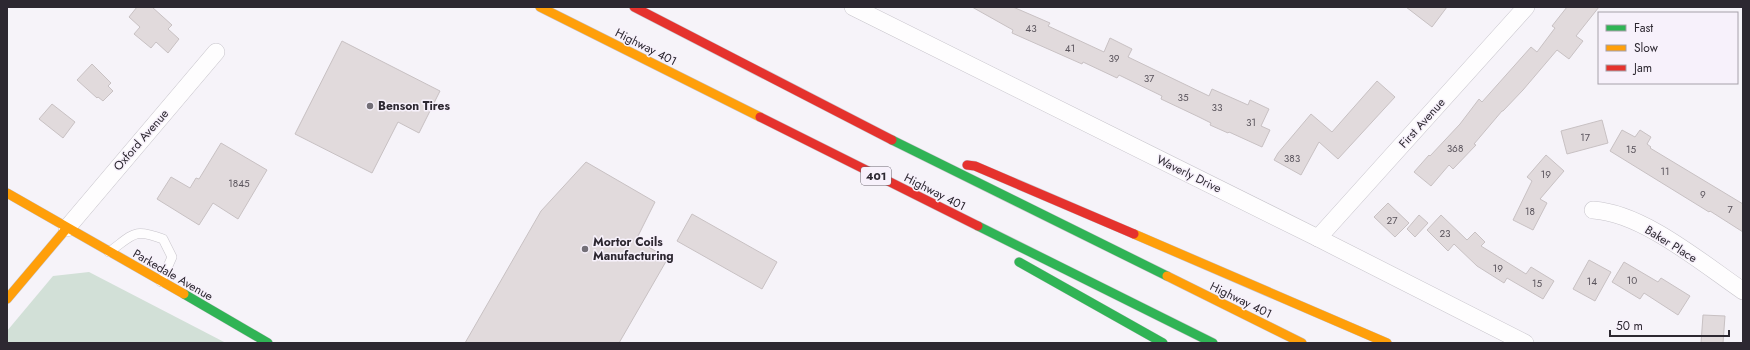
<svg xmlns="http://www.w3.org/2000/svg" width="1750" height="350" viewBox="0 0 1750 350" font-family="Jost,sans-serif">
	<style>
		.green { fill: #d2e0d7 }
		.building { fill: #e1dadc; stroke: #c8c1c3 }
		.lines { fill: none; stroke-linecap: round; stroke-linejoin: round }
		.lane-casing { stroke: #c7c4cb; stroke-width: 10 }
		.street-casing { stroke: #c7c4cb; stroke-width: 18 }
		.fast-casing { stroke: #c7c4cb; stroke-width: 10 }
		.slow-casing { stroke: #c7c4cb; stroke-width: 10 }
		.jam-casing { stroke: #c7c4cb; stroke-width: 10 }
		.lane { stroke: #fefdfe; stroke-width: 9 }
		.street { stroke: #fefdfe; stroke-width: 17 }
		.fast { stroke: #30b455; stroke-width: 9 }
		.slow { stroke: #ff9f0a; stroke-width: 9 }
		.jam { stroke: #e5322d; stroke-width: 9 }
		.poi-dot { fill: #736f77; stroke: #f7f1fb; stroke-width: 1.5 }
		.labels { text-anchor: middle; dominant-baseline: central; stroke-width: 3; stroke-linejoin: round; paint-order: stroke }
		.number-label { font-size: 10px; fill: #5a545c }
		.shield { fill: #f7f1fb; stroke: #6a646e; stroke-width: 1 }
		.shield-label { font-size: 11px; font-weight: bold; fill: #2d2831 }
		.street-label { font-size: 12px; fill: #2d2831; stroke: #f7f1fb }
		.poi-label { font-size: 12px; font-weight: bold; fill: #2d2831; stroke: #f7f1fb; text-anchor: start }
	</style>
	<rect width="100%" height="100%" fill="#f6f3f9"/>
	<polygon class="green" points="89,272 226,343 7,343 7,331 53,276"/>
	<g class="building">
		<polygon points="137,7 152,7 172,25 168,29 179,39 168,53 156,42 151,48 134,34 140,27 129,17"/>
		<polygon points="972,7 1013,7 1050,23 1048,26 1104,52 1110,38 1132,49 1128,57 1209,96 1212,89 1248,105 1250,100 1269,109 1261,126 1270,130 1262,147 1229,132 1228,133 1210,125 1211,123 1199,117 1161,99 1162,96 1119,75 1117,78 1083,62 1082,64 1012,33 1013,30"/>
		<polygon points="1406,7 1447,7 1432,27"/>
		<polygon points="1567,7 1599,7 1576,36 1583,41 1569,59 1557,50 1523,90 1503,111 1502,111 1474,144 1476,145 1453,169 1449,165 1431,186 1414,172 1429,155 1430,156 1460,124 1479,99 1482,102 1531,47 1537,52 1555,28 1552,26"/>
		<polygon points="342,41 440,91 419,133 398,122 372,173 295,134"/>
		<polygon points="92,64 111,83 108,86 113,91 103,101 98,97 97,98 77,80"/>
		<polygon points="1377,81 1395,97 1338,159 1319,142 1301,175 1274,160 1278,153 1311,114 1332,132"/>
		<polygon points="52,104 75,122 63,138 39,119"/>
		<polygon points="1602,120 1608,143 1567,154 1561,131"/>
		<polygon points="1622,130 1635,137 1640,130 1651,137 1647,144 1651,147 1650,148 1743,204 1743,232 1710,211 1709,212 1610,151"/>
		<polygon points="221,143 267,170 238,219 213,203 199,225 157,199 171,177 190,188 196,178 199,179"/>
		<polygon points="1546,155 1564,171 1540,199 1547,203 1533,230 1513,220 1532,181 1527,177"/>
		<polygon points="586,162 655,202 636,240 668,258 619,343 465,343 541,211"/>
		<polygon points="1388,203 1409,223 1395,237 1374,217"/>
		<polygon points="692,214 777,262 762,289 677,241"/>
		<polygon points="1419,215 1428,223 1415,237 1407,229"/>
		<polygon points="1441,215 1467,240 1475,232 1485,242 1481,246 1526,274 1531,267 1554,281 1543,299 1507,278 1504,283 1477,266 1454,244 1448,251 1427,230"/>
		<polygon points="1589,260 1611,272 1595,301 1573,289"/>
		<polygon points="1624,262 1658,282 1661,278 1690,296 1678,315 1644,293 1640,299 1612,282"/>
		<polygon points="1703,315 1725,316 1723,343 1701,343"/>
	</g>
	<g class="lines">
		<defs>
			<path id="lane" d="M109 252C134 234 133 228 163 239L172 257 161 282"/>
			<g id="street">
				<polyline points="853,7 1318,238 1525,343"/>
				<path d="M1593 210C1643 213 1702 263 1743 291"/>
				<polyline points="67,228 216,52"/>
				<polyline points="1318,238 1526,7"/>
			</g>
			<g id="fast">
				<polyline points="892,140 1167,276"/>
				<polyline points="978,226 1213,343"/>
				<polyline points="1019,262 1163,343"/>
				<polyline points="184,294 268,343"/>
			</g>
			<g id="slow">
				<polyline points="540,7 760,117"/>
				<polyline points="7,193 184,294"/>
				<polyline points="1134,234 1387,343"/>
				<polyline points="1167,276 1302,343"/>
				<polyline points="7,299 67,228"/>
			</g>
			<g id="jam">
				<polyline points="634,7 892,140"/>
				<polyline points="760,117 978,226"/>
				<polyline points="967,165 975,166 1134,234"/>
			</g>
		</defs>
		<use href="#lane" class="lane-casing"/>
		<use href="#street" class="street-casing"/>
		<use href="#fast" class="fast-casing"/>
		<use href="#slow" class="slow-casing"/>
		<use href="#jam" class="jam-casing"/>
		<use href="#lane" class="lane"/>
		<use href="#street" class="street"/>
		<use href="#fast" class="fast"/>
		<use href="#slow" class="slow"/>
		<use href="#jam" class="jam"/>
	</g>
	<g class="poi-dot">
		<circle cx="370" cy="106" r="4"/>
		<circle cx="585" cy="249" r="4"/>
	</g>
	<g class="labels">
		<g class="number-label">
			<text x="1031" y="28">43</text>
			<text x="1070" y="48">41</text>
			<text x="1114" y="58">39</text>
			<text x="1149" y="78">37</text>
			<text x="1183" y="97">35</text>
			<text x="1217" y="107">33</text>
			<text x="1251" y="122">31</text>
			<text x="1585" y="137">17</text>
			<text x="1455" y="148">368</text>
			<text x="1631" y="149">15</text>
			<text x="1292" y="158">383</text>
			<text x="1665" y="171">11</text>
			<text x="1546" y="174">19</text>
			<text x="239" y="183">1845</text>
			<text x="1703" y="194">9</text>
			<text x="1730" y="209">7</text>
			<text x="1530" y="211">18</text>
			<text x="1392" y="220">27</text>
			<text x="1445" y="233">23</text>
			<text x="1498" y="268">19</text>
			<text x="1632" y="280">10</text>
			<text x="1592" y="281">14</text>
			<text x="1537" y="283">15</text>
		</g>
		<rect class="shield" x="861" y="167" width="30" height="18" rx="3"/>
		<g class="shield-label">
			<text x="876" y="176">401</text>
		</g>
		<g class="street-label">
			<text transform="translate(646 47) rotate(27)">Highway 401</text>
			<text transform="translate(1422 123) rotate(-48)">First Avenue</text>
			<text transform="translate(141 140) rotate(-49)">Oxford Avenue</text>
			<text transform="translate(1189 174) rotate(26)">Waverly Drive</text>
			<text transform="translate(935 192) rotate(27)">Highway 401</text>
			<text transform="translate(1671 244) rotate(32)">Baker Place</text>
			<text transform="translate(173 275) rotate(30)">Parkedale Avenue</text>
			<text transform="translate(1241 300) rotate(26)">Highway 401</text>
		</g>
		<g class="poi-label">
			<text x="378" y="106">Benson Tires</text>
			<text x="593" y="242">Mortor Coils<tspan x="593" dy="14">Manufacturing</tspan></text>
		</g>
	</g>
	<rect width="1750" height="350" fill="none" stroke="#2d2831" stroke-width="16"/>
	<rect x="1598" y="12" width="140" height="72" fill="#f7f1fb" stroke="#a6a1aa"/>
	<rect x="1606" y="25" width="20" height="6" fill="#30b455" stroke="#a6a1aa"/>
	<text x="1634" y="32" font-size="12" fill="#2d2831">Fast</text>
	<rect x="1606" y="45" width="20" height="6" fill="#ff9f0a" stroke="#a6a1aa"/>
	<text x="1634" y="52" font-size="12" fill="#2d2831">Slow</text>
	<rect x="1606" y="65" width="20" height="6" fill="#e5322d" stroke="#a6a1aa"/>
	<text x="1634" y="72" font-size="12" fill="#2d2831">Jam</text>
	<path d="M1610 330v6h119v-6" fill="none" stroke="#2d2831" stroke-width="2"/>
	<text x="1616" y="330" font-size="12" fill="#2d2831" stroke="#f7f1fb" stroke-width="3" paint-order="stroke">50 m</text>
</svg>
